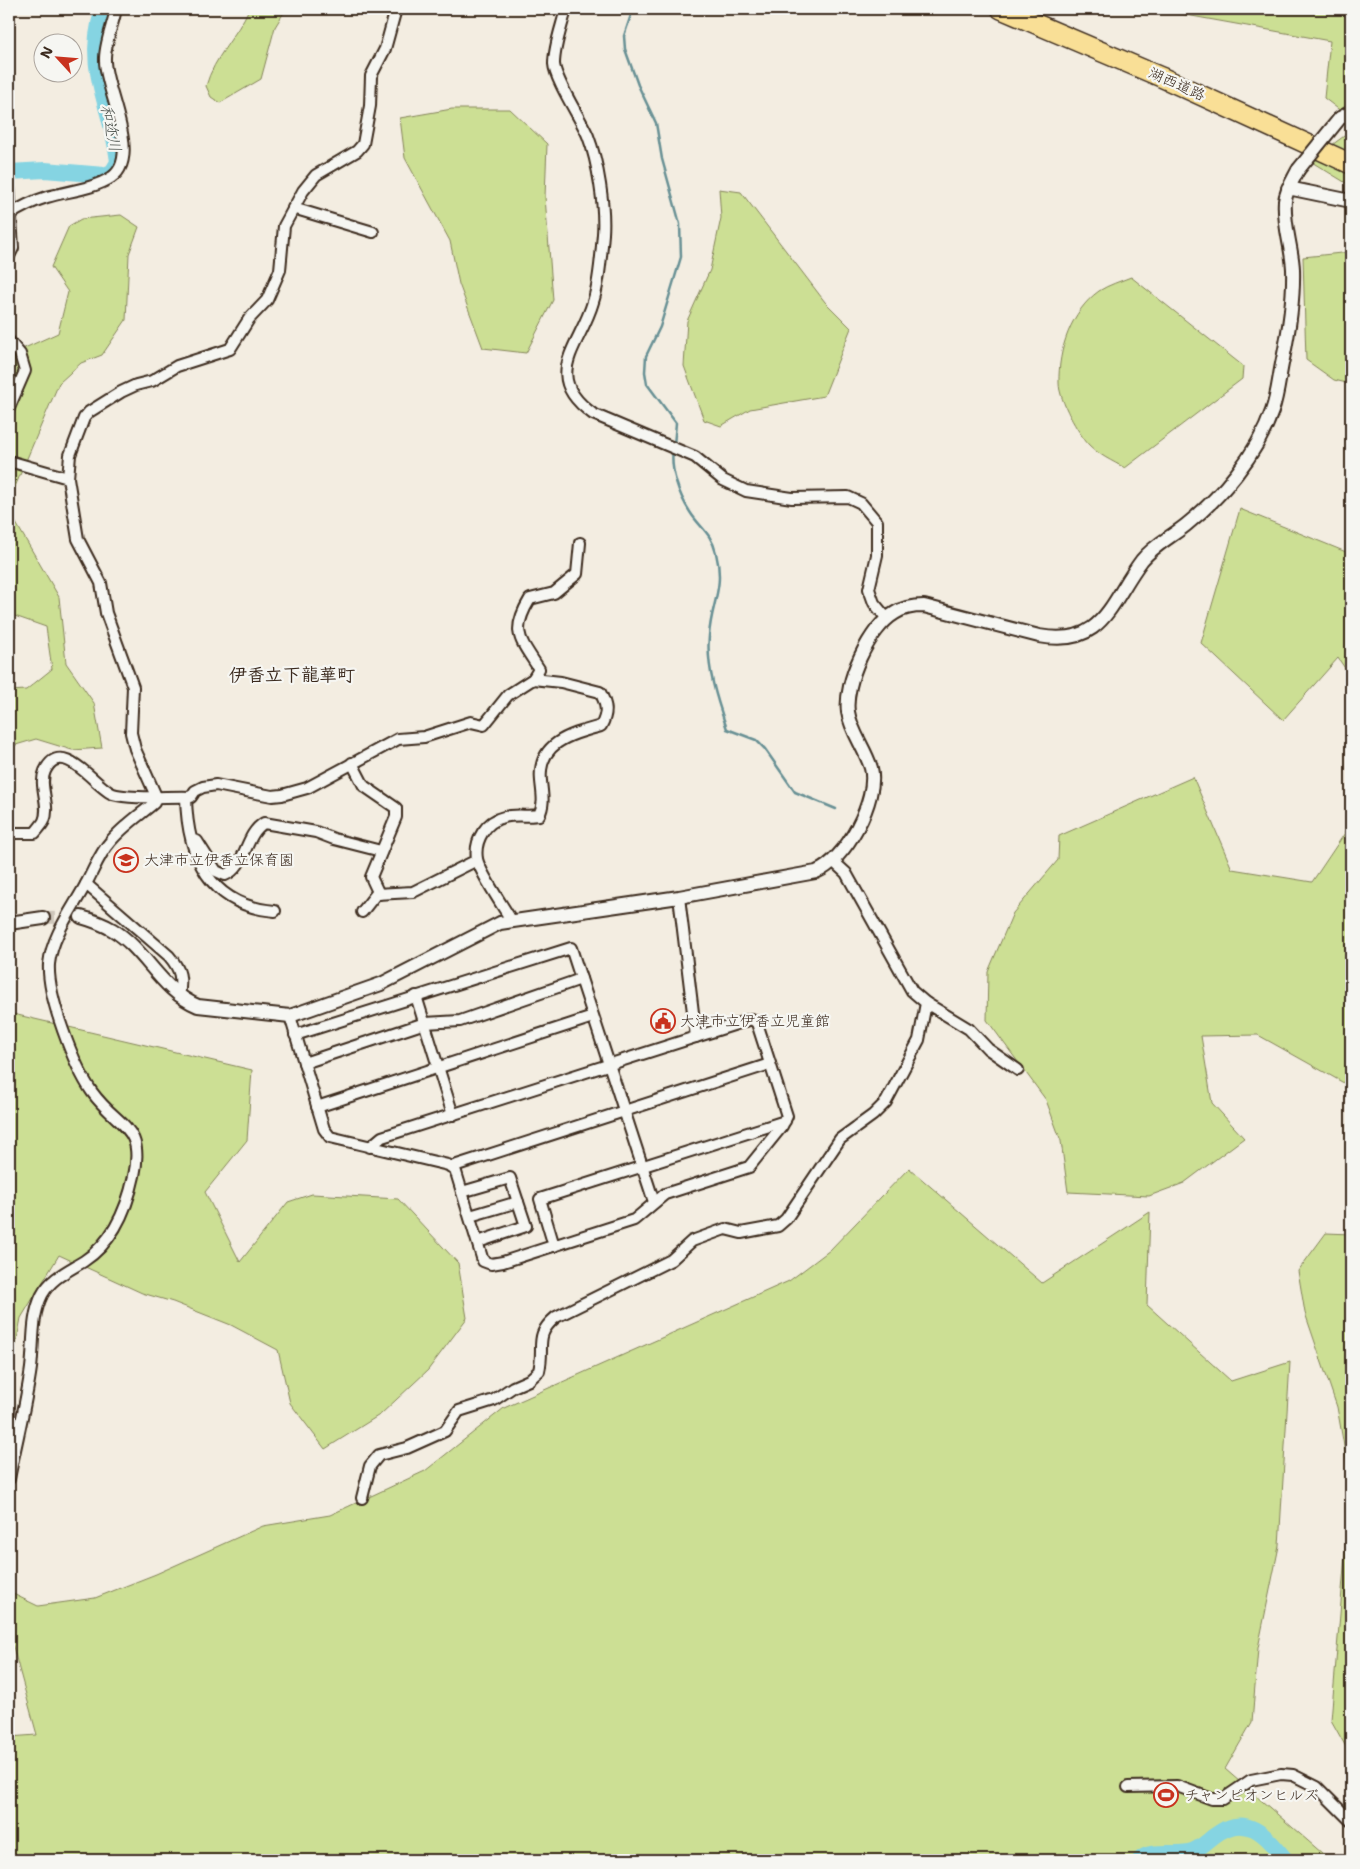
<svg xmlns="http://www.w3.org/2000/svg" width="1360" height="1869" viewBox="0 0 1360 1869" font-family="'Shantell Sans','Klee One',sans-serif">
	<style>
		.green { fill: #ccdf94; stroke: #848459 }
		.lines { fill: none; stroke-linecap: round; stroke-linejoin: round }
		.stream { stroke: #679094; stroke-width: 2.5 }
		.river { stroke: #85d4e2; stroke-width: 16 }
		.tertiary-tunnel { stroke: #cec6ba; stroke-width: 12; stroke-dasharray: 12 6; stroke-linecap: butt }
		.minor-casing { stroke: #3b2a1e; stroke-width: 14 }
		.tertiary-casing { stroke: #3b2a1e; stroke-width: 16 }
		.motorway-casing { stroke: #3b2a1e; stroke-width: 22 }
		.minor { stroke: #f6f6f2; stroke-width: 10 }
		.tertiary { stroke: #f6f6f2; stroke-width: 12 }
		.motorway { stroke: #f9df96; stroke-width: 19 }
		.tertiary-bridge-casing { stroke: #3b2a1e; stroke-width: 16; stroke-linecap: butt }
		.tertiary-bridge { stroke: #f6f6f2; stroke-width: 12 }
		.labels { text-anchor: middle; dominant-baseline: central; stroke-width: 4.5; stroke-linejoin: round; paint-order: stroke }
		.street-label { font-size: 15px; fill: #3b2a1e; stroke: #f6f6f2 }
		.poi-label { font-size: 15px; fill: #3b2a1e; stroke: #f6f6f2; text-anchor: start }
		.water-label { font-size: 16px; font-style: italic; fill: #4e544f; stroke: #f6f6f2 }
		.quarter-label { font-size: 18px; font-weight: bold; fill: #3b2a1e; stroke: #f6f6f2 }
	</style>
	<rect width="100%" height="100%" fill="#f3ede1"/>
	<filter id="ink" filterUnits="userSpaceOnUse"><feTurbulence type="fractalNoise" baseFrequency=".02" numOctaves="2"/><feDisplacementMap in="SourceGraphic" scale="10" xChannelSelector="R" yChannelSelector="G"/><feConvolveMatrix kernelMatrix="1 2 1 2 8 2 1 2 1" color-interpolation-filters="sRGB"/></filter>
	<g filter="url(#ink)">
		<g class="green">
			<path d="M249 9H286L275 27 261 79 220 103 211 97 206 86C214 57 237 36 249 9Z"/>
			<polygon points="1153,9 1351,9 1351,119 1324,98 1330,41"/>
			<polygon points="452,109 510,109 547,144 545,197 553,300 526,353 483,348 459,284 450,241 405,158 400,118"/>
			<polygon points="1351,131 1351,186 1310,161"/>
			<polygon points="719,189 741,192 825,302 851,328 824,396 750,409 721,426 704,420 684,366 687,321 710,270 721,218"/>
			<polygon points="121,215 139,227 129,254 126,320 102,355 81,363 59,383 9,501 9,355 58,333 68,292 51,267 69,226 81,219"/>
			<polygon points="1351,252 1351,384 1334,380 1306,360 1303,257"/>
			<path d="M1131 277 1243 366 1242 379 1125 468C1112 461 1099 455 1089 445 1078 433 1059 400 1059 383 1058 350 1071 311 1099 291 1108 285 1121 281 1131 277Z"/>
			<polygon points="1240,509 1351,554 1351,677 1338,658 1283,720 1201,643"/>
			<polygon points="9,511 59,597 66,663 94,703 102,748 72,750 36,739 9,747 9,691 26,690 52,669 46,627 9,614"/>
			<polygon points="1193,777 1232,869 1312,882 1351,824 1351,1087 1258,1035 1201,1036 1212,1103 1244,1138 1184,1183 1149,1196 1068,1192 1061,1141 1046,1100 987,1020 988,972 1013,913 1058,860 1059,836"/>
			<polygon points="9,1013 252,1070 247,1140 205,1192 240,1262 288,1202 312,1194 398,1199 458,1263 467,1318 428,1370 381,1414 325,1449 290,1403 278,1350 231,1325 173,1302 142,1293 59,1255 21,1318 9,1381"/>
			<polygon points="909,1168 1042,1283 1150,1212 1147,1305 1231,1381 1290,1362 1279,1546 1258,1648 1252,1722 1225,1769 1330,1860 9,1860 9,1737 37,1735 9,1632 9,1592 38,1606 95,1598 156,1574 263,1526 330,1515 425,1471 504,1408 789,1281 830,1250"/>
			<polygon points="1326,1233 1351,1234 1351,1756 1331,1720 1351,1485 1337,1407 1305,1313 1298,1271"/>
		</g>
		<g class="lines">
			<g class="stream">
				<polyline points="633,9 624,36 625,49 638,85 656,123 662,159 680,224 681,257 660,327 646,356 645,372 647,384 676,423 674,445"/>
				<path d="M673 450C670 470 679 495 690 512 700 528 711 532 716 553 725 589 711 603 709 636 706 667 717 700 727 729L756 740 765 749 795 792 836 809"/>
			</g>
			<g class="river">
				<path d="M9 172 45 170 104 175 112 172 118 162C112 104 83 70 103 9"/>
				<path d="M1140 1860C1148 1849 1175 1855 1188 1852 1198 1851 1206 1842 1214 1836 1246 1811 1266 1835 1286 1860"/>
			</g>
			<polyline class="tertiary-tunnel" points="43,918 81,917"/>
			<defs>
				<g id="minor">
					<path d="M566 9C562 26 554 46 554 64 555 80 581 119 588 136 598 162 605 206 603 234 601 255 600 281 593 302 580 347 540 376 593 414L695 457 723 480 746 491 792 498 848 497 861 503 877 522V555L869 589 874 603 884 615"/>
					<polyline points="9,187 13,248 9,256"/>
					<polyline points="293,208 373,232"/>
					<path d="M9 215C20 208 34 201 47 197 68 191 94 189 112 177 142 156 105 90 105 61 104 45 113 25 116 9"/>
					<polyline points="9,341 20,354 25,371 9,408"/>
					<path d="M9 461 68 478 78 539 101 583 106 613 133 687 131 733 135 749 156 796 154 803C140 815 122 827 110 842 100 853 94 869 87 882 74 907 52 935 49 964 47 996 74 1066 92 1092 118 1128 145 1125 134 1176 127 1209 113 1242 84 1261 68 1271 51 1278 42 1295 31 1317 34 1344 31 1368 26 1405 16 1442 9 1479"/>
					<polyline points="68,478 70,455 84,418 89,412 121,392 136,385 152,381 177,366 230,349 249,319 267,300 280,270 284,226 303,191 316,175 357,151 363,144 370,106 371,76 385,49 396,9"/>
					<polyline points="352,763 364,786 396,808 396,817 371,877 379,894"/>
					<path d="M186 797C187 856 210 906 275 911"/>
					<path d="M9 833H35C38 829 42 825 44 821 51 805 38 786 45 771 62 735 97 789 113 794 132 800 169 796 191 797L195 791 203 787 216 785 272 796 282 795 307 788 398 739 424 737 471 722 484 725 508 695 533 679 539 669C520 639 510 632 530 599L554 593 577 574 580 543"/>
					<path d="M192 840 197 841 216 871 225 875C247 866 244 835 264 823L316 832 334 839 381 851"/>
					<path d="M86 884 169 956C181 970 182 978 179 996"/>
					<polyline points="679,897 696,1037"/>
					<polyline points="362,912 376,894 413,892 477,860"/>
					<path d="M511 920C503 906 480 873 477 859 474 840 486 821 504 817 516 814 528 817 539 815 545 804 542 793 541 781 537 742 572 734 601 726 608 713 607 705 600 692L561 682 533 679"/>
					<polyline points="416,996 453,1115"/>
					<polyline points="926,1003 969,1029 988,1049 1018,1070"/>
					<polyline points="290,1016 324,1129 330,1137 448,1165 455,1169 483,1261 491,1264 503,1262 634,1220 665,1194 749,1167 782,1126 787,1116 757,1023 752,1019 382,1137 370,1147"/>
					<polyline points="295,1035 571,948 654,1202"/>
					<polyline points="304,1063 425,1023 460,1021 581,979"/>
					<polyline points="317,1107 593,1017"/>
					<polyline points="451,1167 770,1064"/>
					<polyline points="462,1192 510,1178 526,1226 478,1242"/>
					<polyline points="470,1216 518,1202"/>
					<polyline points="554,1246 540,1199 785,1121"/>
					<path d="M362 1498 370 1466 379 1455 407 1448 445 1431 459 1411 494 1400 513 1387 529 1380 539 1371C545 1346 533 1336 556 1317L671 1260 692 1241 725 1229 741 1233 778 1226 786 1219 840 1139 873 1115 886 1102 919 1040 926 1003 912 991 846 873 834 862"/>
					<polyline points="1128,1787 1177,1786 1212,1799 1223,1799 1251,1780 1281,1774 1293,1775 1317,1787 1351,1821"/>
				</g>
				<g id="tertiary">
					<polyline points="1340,118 1351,112"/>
					<polyline points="1288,188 1351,201"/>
					<path d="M81 917C92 920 103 924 113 930 146 950 161 991 198 1006L290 1016 381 984 500 923 679 897 816 872C845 861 879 799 871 768 865 748 851 732 848 712 844 683 869 628 895 613 904 607 914 606 924 606L1039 636C1104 648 1110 602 1142 560 1154 545 1171 537 1186 525 1221 497 1257 455 1272 411 1278 394 1279 377 1283 359 1289 330 1294 300 1293 269 1292 247 1283 224 1285 201 1286 190 1293 180 1298 170"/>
					<polyline points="9,923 43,918"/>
				</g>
				<polyline id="motorway" points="1001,9 1161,77 1351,164"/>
			</defs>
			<use href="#minor" class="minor-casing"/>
			<use href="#tertiary" class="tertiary-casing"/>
			<use href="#motorway" class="motorway-casing"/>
			<use href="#minor" class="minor"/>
			<use href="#tertiary" class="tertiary"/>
			<use href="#motorway" class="motorway"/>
			<defs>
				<polyline id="tertiary-bridge" points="1298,170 1340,118"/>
			</defs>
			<use href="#tertiary-bridge" class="tertiary-bridge-casing"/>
			<use href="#tertiary-bridge" class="tertiary-bridge"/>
		</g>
	</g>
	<defs>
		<symbol id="school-ring" viewBox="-11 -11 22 22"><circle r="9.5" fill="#f6f6f2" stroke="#c8321e" stroke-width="1.5"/><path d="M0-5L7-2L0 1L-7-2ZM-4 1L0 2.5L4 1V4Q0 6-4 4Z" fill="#c8321e"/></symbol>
		<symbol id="civic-ring" viewBox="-11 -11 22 22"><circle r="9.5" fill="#f6f6f2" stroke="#c8321e" stroke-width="1.5"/><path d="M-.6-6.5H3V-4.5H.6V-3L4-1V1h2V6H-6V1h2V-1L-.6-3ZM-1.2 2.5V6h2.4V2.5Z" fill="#c8321e"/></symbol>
		<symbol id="stadium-ring" viewBox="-11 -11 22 22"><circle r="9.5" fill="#f6f6f2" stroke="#c8321e" stroke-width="1.5"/><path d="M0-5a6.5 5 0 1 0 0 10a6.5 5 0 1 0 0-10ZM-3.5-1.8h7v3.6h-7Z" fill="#c8321e"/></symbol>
	</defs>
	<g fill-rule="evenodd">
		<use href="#school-ring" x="112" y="846" width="28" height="28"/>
		<use href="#civic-ring" x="649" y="1007" width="28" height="28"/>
		<use href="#stadium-ring" x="1152" y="1781" width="28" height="28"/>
	</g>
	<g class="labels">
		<g class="street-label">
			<text transform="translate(1177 84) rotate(24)">湖西道路</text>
		</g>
		<g class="poi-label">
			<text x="144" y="860">大津市立伊香立保育園</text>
			<text x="680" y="1021">大津市立伊香立児童館</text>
			<text x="1184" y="1795">チャンピオンヒルズ</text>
		</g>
		<g class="water-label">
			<text transform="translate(111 128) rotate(78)">和迩川</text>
		</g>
		<g class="quarter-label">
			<text x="292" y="675">伊香立下龍華町</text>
		</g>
	</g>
	<rect width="1360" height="1869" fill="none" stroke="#f6f6f2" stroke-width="30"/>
	<rect x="15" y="15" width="1330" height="1839" fill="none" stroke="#3b2a1e" stroke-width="2" filter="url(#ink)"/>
	<g transform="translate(58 58) rotate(296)"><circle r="24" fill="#f6f6f2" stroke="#aba49d"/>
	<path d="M0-4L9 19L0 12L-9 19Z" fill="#c8321e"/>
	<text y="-8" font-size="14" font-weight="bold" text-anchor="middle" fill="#3b2a1e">N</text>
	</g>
</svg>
